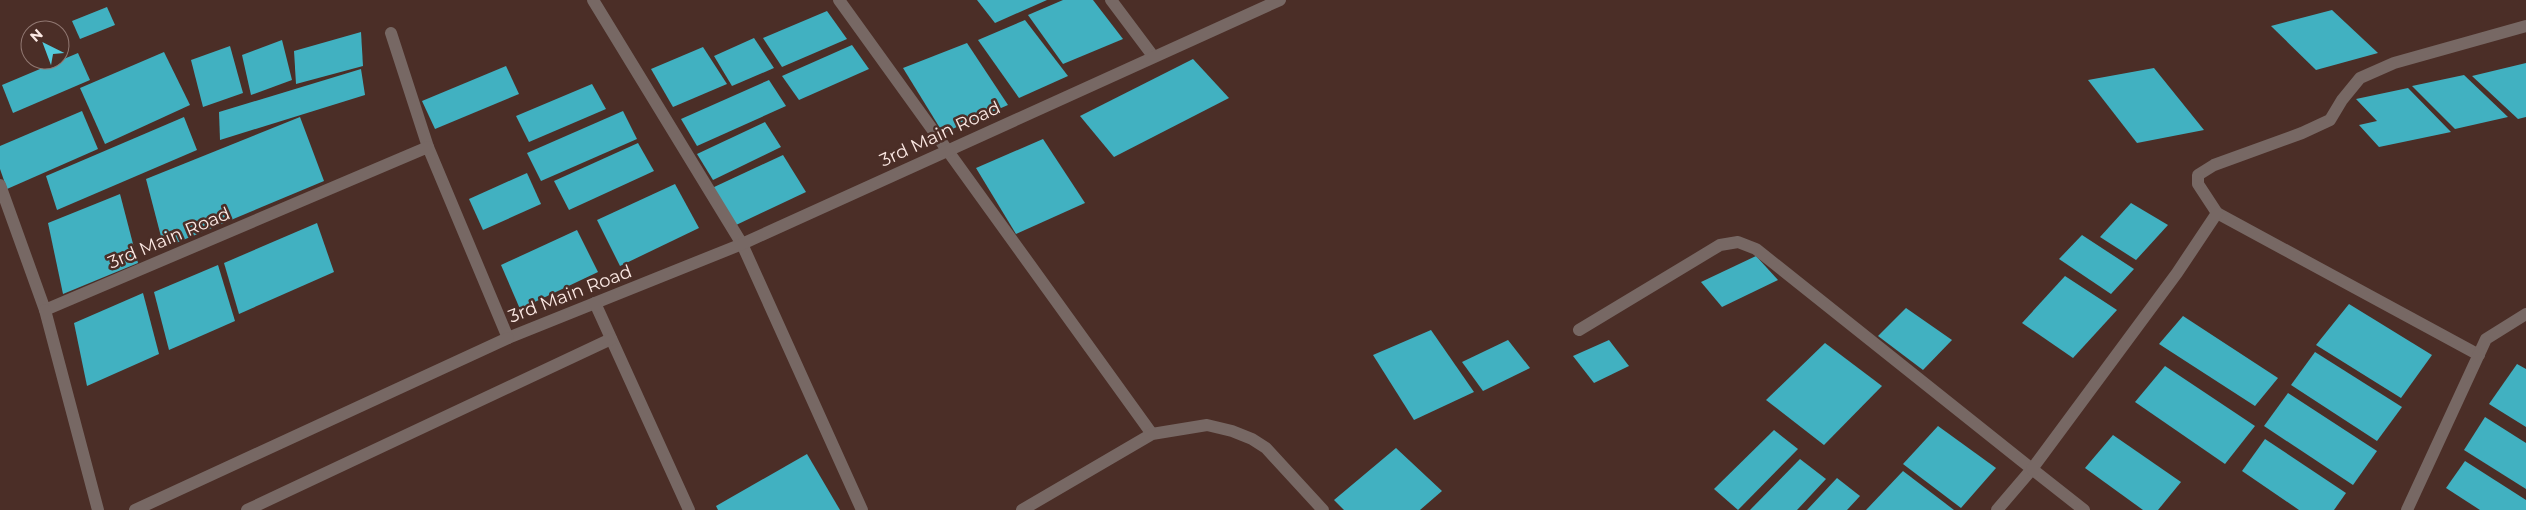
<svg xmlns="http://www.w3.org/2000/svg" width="2526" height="510" viewBox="0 0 2526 510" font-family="Montserrat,sans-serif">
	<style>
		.building { fill: #41b1c1 }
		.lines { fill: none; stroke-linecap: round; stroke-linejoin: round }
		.street { stroke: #776864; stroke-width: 12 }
		.labels { text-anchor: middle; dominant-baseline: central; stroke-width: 5; stroke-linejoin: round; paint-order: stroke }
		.street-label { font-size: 18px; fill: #fbe8e3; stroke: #4b2e27 }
	</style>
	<rect width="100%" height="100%" fill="#4b2e27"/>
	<g class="building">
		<polygon points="977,0 1047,0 995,23"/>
		<polygon points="1063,0 1093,0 1123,39 1063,64 1028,15"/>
		<polygon points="107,7 115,25 80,39 72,21"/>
		<polygon points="2332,10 2378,53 2316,70 2271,26"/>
		<polygon points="827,11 847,39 782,67 763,38"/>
		<polygon points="1025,20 1068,76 1019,98 978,40"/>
		<polygon points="361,32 363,66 296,84 294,51"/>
		<polygon points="754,38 774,68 732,86 714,56"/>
		<polygon points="282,40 292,80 251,95 242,55"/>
		<polygon points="967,43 1008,105 943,133 903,68"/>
		<polygon points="852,45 869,69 799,100 782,76"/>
		<polygon points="230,46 243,93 203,107 191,60"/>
		<polygon points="703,47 727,84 673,107 651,69"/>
		<polygon points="164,52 190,105 105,144 80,88"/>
		<polygon points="78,53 90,80 13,113 2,85"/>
		<polygon points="1193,59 1229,98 1114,157 1080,116"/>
		<polygon points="2526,63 2526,117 2518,119 2472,76"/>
		<polygon points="506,66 519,94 435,129 422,101"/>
		<polygon points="2154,68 2204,130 2137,143 2088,80"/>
		<polygon points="361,69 365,95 220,140 219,112"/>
		<polygon points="2464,75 2508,117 2455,129 2412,86"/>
		<polygon points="769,80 786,106 697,146 681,119"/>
		<polygon points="592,84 606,109 529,142 516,116"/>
		<polygon points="2408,88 2451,132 2379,147 2359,125 2377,121 2356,99"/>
		<polygon points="82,111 98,149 7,189 0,169 0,146"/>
		<polygon points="623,111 637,139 541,181 527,153"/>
		<polygon points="184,117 197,150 57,210 46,176"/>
		<polygon points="300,117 324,181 164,248 146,179"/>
		<polygon points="765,122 781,147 713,180 697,154"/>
		<polygon points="1043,139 1085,203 1016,234 976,168"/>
		<polygon points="638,143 654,171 569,210 554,181"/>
		<polygon points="783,155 806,192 734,226 712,188"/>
		<polygon points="527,173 541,204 483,230 469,199"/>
		<polygon points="675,184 699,228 620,266 597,220"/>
		<polygon points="120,194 138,263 63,294 48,223"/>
		<polygon points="2131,203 2168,225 2136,260 2100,237"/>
		<polygon points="317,223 334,272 239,314 224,263"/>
		<polygon points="577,230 598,272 520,309 501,265"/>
		<polygon points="2082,235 2134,269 2111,294 2059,259"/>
		<polygon points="1756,256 1778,280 1722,307 1701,282"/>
		<polygon points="218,265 235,321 169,350 154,292"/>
		<polygon points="2065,276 2117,310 2073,358 2022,323"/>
		<polygon points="143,293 159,354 87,386 74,323"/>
		<polygon points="2349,304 2432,355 2401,398 2316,345"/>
		<polygon points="1906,308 1952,340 1923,370 1878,336"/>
		<polygon points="2183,316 2278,378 2255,406 2159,344"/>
		<polygon points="1431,330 1474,392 1414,420 1373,355"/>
		<polygon points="1508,340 1530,368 1483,391 1462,362"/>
		<polygon points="1609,340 1629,366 1594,383 1573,356"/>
		<polygon points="1825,343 1882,386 1824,445 1766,400"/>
		<polygon points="2315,352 2402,407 2377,441 2291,385"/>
		<polygon points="2517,364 2526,369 2526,427 2489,404"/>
		<polygon points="2165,366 2255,426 2225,464 2135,402"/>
		<polygon points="2288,393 2377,451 2353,485 2264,426"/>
		<polygon points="2485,417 2526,443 2526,489 2464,450"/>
		<polygon points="1938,426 1996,468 1961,508 1903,464"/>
		<polygon points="1774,430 1798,449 1738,510 1714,489"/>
		<polygon points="2113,435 2181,482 2158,510 2143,510 2085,468"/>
		<polygon points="2265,439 2346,493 2334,510 2299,510 2242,471"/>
		<polygon points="1396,448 1442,491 1420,510 1344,510 1334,500"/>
		<polygon points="807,454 840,510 718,510 716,506"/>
		<polygon points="1800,459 1826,479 1797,510 1750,510"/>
		<polygon points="2465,461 2526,500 2526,510 2480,510 2446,488"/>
		<polygon points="1903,471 1954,510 1866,510"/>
		<polygon points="1837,478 1860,496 1847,510 1807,510"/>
	</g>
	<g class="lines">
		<g class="street">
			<polyline points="593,0 742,244 862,510"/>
			<polyline points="839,0 1152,434"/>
			<polyline points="1111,0 1153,56"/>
			<polyline points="391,33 428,147"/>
			<polyline points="0,185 45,310 428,147 508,338 742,244 1280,0"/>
			<polyline points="2217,213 2479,355"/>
			<polyline points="595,303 689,510"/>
			<polyline points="45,310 98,510"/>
			<polyline points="1579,330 1720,245 1738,242 1756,249 2032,469 1997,510"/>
			<polyline points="135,510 508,338"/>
			<polyline points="247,510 611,339"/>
			<polyline points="1022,510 1152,434 1207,425 1232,431 1252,439 1266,448 1323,510"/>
			<polyline points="2084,510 2032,469 2177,273 2217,213 2198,184 2198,175 2214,165 2302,133 2330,120 2342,100 2360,78 2394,63 2526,26"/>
			<polyline points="2407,510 2486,339 2526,314"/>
		</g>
	</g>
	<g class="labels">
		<g class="street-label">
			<text transform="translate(940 134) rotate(-25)">3rd Main Road</text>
			<text transform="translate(169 238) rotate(-23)">3rd Main Road</text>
			<text transform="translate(570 294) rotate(-21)">3rd Main Road</text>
		</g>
	</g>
	<g transform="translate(45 45) rotate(318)"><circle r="24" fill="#4b2e27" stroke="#917872"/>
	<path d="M0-4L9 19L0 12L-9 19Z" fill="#53cadc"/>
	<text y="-8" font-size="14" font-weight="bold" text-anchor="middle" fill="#fbe8e3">N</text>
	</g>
</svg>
